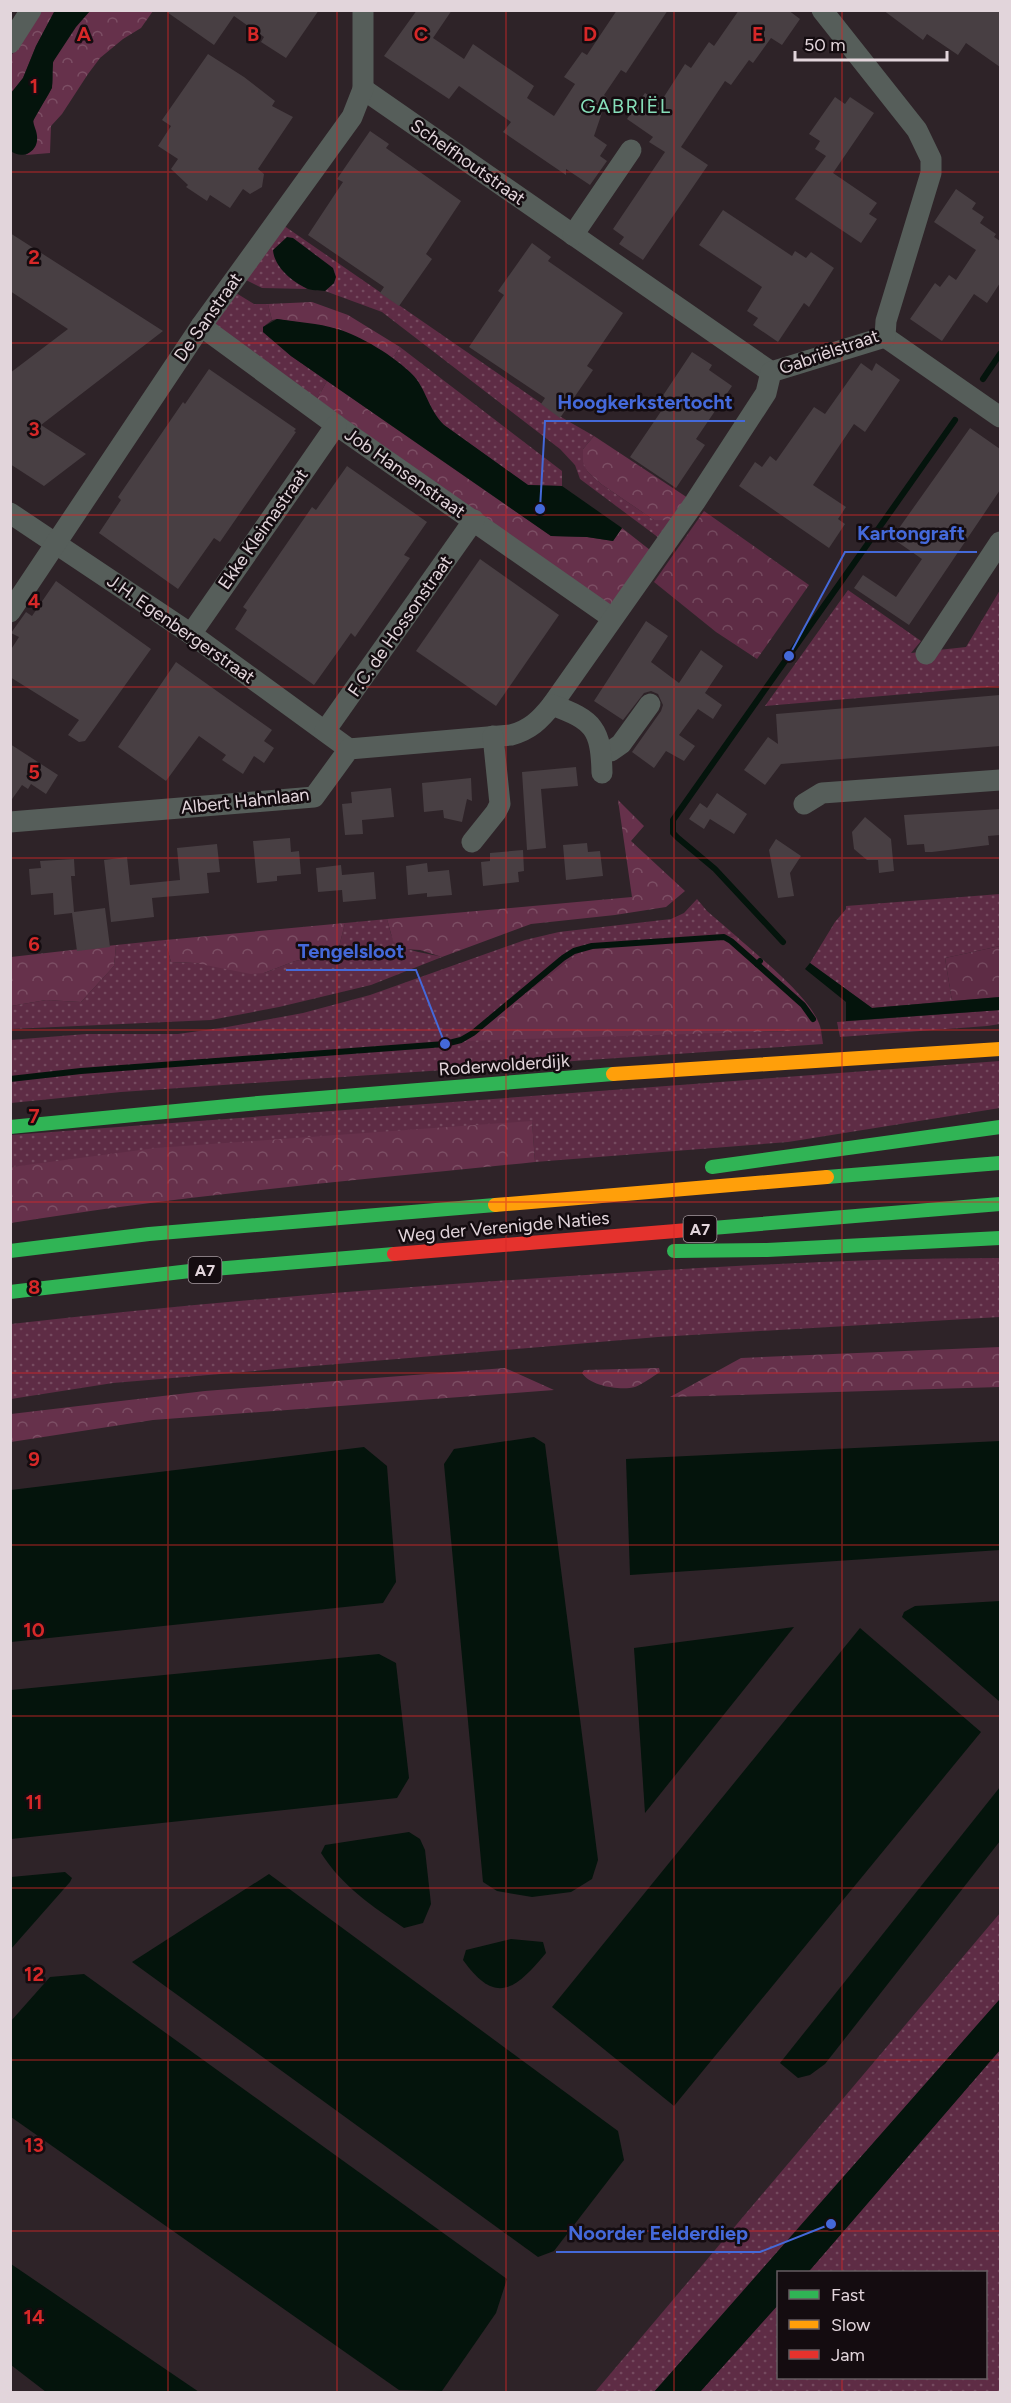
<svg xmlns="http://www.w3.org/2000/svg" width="1011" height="2403" viewBox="0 0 1011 2403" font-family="Figtree,sans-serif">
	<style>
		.grass { fill: url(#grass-dots) }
		.forest { fill: url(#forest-crowns) }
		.park { fill: url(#park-crowns) }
		.water { fill: #04140c }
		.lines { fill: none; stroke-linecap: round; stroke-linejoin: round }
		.stream { stroke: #04140c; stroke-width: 6 }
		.building { fill: #483f43 }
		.street { stroke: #565e5a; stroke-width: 21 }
		.fast { stroke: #30b455; stroke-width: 14 }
		.slow { stroke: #ff9f0a; stroke-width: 14 }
		.jam { stroke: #e5322d; stroke-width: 14 }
		.grid { fill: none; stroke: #d62828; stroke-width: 1.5; stroke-opacity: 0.55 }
		.labels { text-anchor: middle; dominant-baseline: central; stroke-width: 5; stroke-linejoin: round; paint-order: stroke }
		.shield { fill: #140c10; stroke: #a4999e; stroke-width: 1.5 }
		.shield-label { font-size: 16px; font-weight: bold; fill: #e2d5db }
		.street-label { font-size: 18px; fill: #e2d5db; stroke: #140c10 }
		.neighbourhood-label { font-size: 20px; letter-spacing: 1.5px; fill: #86deb9; stroke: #140c10 }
		.grid-label { font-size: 20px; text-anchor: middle; font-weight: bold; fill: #d62828; stroke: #140c10; stroke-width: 5; stroke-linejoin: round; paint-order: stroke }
		.leader { fill: none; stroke: #4469d9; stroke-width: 2 }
		.callout-dot { fill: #4469d9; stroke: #140c10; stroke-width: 2 }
		.callout-label { font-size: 20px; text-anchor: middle; font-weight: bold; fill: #4469d9; stroke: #140c10; stroke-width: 5; stroke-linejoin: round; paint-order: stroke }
	</style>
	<defs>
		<pattern id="grass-dots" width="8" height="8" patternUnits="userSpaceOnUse" patternTransform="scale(1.5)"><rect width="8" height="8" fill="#5e2c45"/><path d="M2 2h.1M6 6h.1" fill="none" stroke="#754a5f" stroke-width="1.8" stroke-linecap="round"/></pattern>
		<pattern id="forest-crowns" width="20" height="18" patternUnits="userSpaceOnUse" patternTransform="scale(1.5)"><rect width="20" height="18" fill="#66314b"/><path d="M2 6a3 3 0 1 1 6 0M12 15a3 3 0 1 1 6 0" fill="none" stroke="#7c4e64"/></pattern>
		<pattern id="park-crowns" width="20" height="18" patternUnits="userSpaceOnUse" patternTransform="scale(1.5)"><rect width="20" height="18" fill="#5e2c45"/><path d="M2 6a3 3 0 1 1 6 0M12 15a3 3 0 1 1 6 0" fill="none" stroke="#754a5f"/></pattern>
	</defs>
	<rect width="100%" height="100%" fill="#2e2328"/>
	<g class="grass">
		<polygon points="280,223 561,417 594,436 583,449 587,471 601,484 654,520 672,520 659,538 580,479 575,465 560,449 382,312 325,291 334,283 288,275 307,289 262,288 244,279"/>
		<polygon points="236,293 254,304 268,304 272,320 263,327 263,332 291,356 327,381 317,399 212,326"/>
		<polygon points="400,347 562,471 562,486 528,485 444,425 434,415 418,382 392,359"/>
		<polygon points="848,590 921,641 911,653 966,647 1000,590 1000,686 765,706"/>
		<polygon points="1000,894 1000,946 945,958 952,1001 872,1008 810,963 835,922 846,909 846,906"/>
		<polygon points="697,899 707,911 736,936 642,942 464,1040 821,1030 823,1044 121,1092 11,1103 10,1040 86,1034 178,1034 227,1027 303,1013 370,995 525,940 559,932 671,919 684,913"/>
		<path d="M387 919C389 925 390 933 393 939 398 951 429 953 442 957L371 985 279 1007 211 1020 11 1029V1006L46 1000 81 1002 114 966 116 945 165 940 171 962 195 963 264 973 295 961 325 955 339 947 345 923Z"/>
		<polygon points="1000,1010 1000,1024 987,1026 840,1037 837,1022"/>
		<polygon points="1000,1061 1000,1108 788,1142 535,1162 532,1122 11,1167 11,1135"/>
		<path d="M1000 1258V1317L658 1337 113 1383 11 1399V1324C212 1301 414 1286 617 1273 745 1265 872 1258 1000 1258Z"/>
		<polygon points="1000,1913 1000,1999 654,2392 595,2392"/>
		<polygon points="1000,2050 1000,2392 700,2392 778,2305 778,2378 986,2378 986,2272 808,2272"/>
	</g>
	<g class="forest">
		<path d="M90 10 153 11 141 28 123 39 100 58 88 74 62 114 51 126 50 153 26 155C46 141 30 134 34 119 38 107 49 98 52 86 54 79 51 71 53 63 57 48 79 21 90 10Z"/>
		<polygon points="40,11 55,11 36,46 23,78 11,93 11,56"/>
		<polygon points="312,302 348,315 400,347 392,359 366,342 338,329 277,319 272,320 268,304"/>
		<polygon points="327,381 551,536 587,537 613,541 622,528 650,550 609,607 317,399"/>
		<polygon points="594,436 688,498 672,520 654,520 601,484 587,471 583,462 583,449"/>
		<polygon points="618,800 644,826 631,841 685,891 666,907 615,915 531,924 442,957 420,950 402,949 393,941 387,919 632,897"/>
		<polygon points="345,923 339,947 325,955 295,961 264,973 251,974 195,963 171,962 165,940"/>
		<path d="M736 936C759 957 816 1001 821 1030L463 1041 587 947Z"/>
		<polygon points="116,945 114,966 81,1002 46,1000 11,1006 11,957"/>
		<path d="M532 1121 535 1162C360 1180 184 1195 11 1223V1167L156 1148Z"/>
		<polygon points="1000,1347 1000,1387 670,1397 741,1358"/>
		<polygon points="505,1368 554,1390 153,1420 11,1442 11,1414 205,1391"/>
		<path d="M659 1368 660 1372C652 1377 643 1384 635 1387 621 1391 590 1386 582 1373L584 1370Z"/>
	</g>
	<g class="park">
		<polygon points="704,511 809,585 757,659 716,632 654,582"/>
		<polygon points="1000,946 1000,997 952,1001 945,958"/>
	</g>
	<g class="water">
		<path d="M55 10 90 11 76 27 53 62 52 88 33 121C34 126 37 132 37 136 39 152 22 160 11 151V93L23 78 36 46Z"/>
		<path d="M287 237 293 238 333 268 336 277 334 283 325 291C319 290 311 291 306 288 291 281 274 266 273 250Z"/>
		<path d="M277 319C297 322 318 323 337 329 360 335 395 357 412 374 426 388 428 409 444 425L528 485 562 486 622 528 613 541 587 537 551 536 291 356 263 332V327Z"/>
		<polygon points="810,963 872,1008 1000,997 1000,1010 846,1021 846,1002 805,969"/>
		<polygon points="534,1437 545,1444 598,1860 592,1879 571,1892 532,1897 497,1891 483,1882 444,1464 454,1449"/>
		<polygon points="1000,1441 1000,1550 630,1575 626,1459"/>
		<polygon points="364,1447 387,1466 396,1582 383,1603 11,1642 11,1490"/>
		<polygon points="1000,1601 1000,1702 902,1617 904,1612 915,1606"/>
		<polygon points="794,1627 645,1813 634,1648"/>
		<polygon points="860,1628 981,1732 674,2106 552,2007"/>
		<polygon points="379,1654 396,1663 409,1778 397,1798 11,1839 11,1690"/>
		<polygon points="1000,1787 1000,1841 825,2064 810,2075 798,2078 780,2063"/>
		<path d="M409 1832 420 1839 425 1850 431 1904 423 1923 404 1928C373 1907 342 1886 321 1853L325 1845Z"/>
		<polygon points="65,1872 72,1878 70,1882 11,1949 11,1877"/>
		<polygon points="269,1874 618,2131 624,2160 554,2251 538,2257 132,1962"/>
		<path d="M511 1939 543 1942 546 1953C515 1990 496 2006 463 1960L466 1950Z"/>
		<polygon points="84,1974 507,2279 496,2313 442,2391 399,2390 11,2117 11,2021 50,1977"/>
		<polygon points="1000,1999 1000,2050 811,2269 808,2272 778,2272 778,2305 700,2392 654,2392"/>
		<polygon points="11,2264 199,2392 46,2392 11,2365"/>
	</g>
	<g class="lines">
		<g class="stream">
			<polyline points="983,379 1000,354"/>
			<polyline points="783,942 715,869 678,838 673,833 673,820 955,420"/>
			<polyline points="757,964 803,1005 813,1019"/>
			<polyline points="10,1079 81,1071 445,1044 461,1040 473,1033 563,958 574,951 592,946 724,937 731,941 757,964 760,961"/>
		</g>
	</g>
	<g class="building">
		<polygon points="164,10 319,10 286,58 261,42 264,37 234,16 214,45"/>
		<polygon points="417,10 452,10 433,38 464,59 473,44 534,86 527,98 554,116 575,84 564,77 582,52 587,55 617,10 668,10 626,73 621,70 604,95 607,98 594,136 607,145 600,156 607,161 590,185 566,169 566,175 503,132 511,122 459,86 449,99 384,56"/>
		<polygon points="739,10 788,10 800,19 782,45 771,38 753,63 749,60 731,85 725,81 681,147 708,165 643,260 619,244 624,237 613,229 665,152 649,142 653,137 627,119 645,93 660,103 685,64 691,68 709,42 714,46"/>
		<polygon points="883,10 1000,10 1000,67 966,43 958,55 927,34 923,40"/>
		<polygon points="208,54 244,77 275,101 272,106 293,117 258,169 264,174 262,187 250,194 243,189 230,208 210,195 207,201 186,187 188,185 171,169 178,159 158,146 171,126 162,120"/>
		<polygon points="835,97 845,104 850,97 874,113 833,173 877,203 869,214 877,219 861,243 795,199 826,156 815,149 820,141 809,134"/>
		<polygon points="370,131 389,144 386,148 461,201 426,254 432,259 399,306 380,293 384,287 308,235 343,182 337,179"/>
		<polygon points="956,189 976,203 972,209 984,217 980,223 996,234 994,237 1000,241 1000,283 987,303 974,294 942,341 910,319 935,283 940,287 949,275 956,280 976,250 934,222"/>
		<polygon points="723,210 792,256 795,251 806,258 811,252 834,268 809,307 804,303 778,342 753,325 758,318 747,311 762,287 699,245"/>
		<polygon points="10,233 163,331 41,425 86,454 44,486 10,464 10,373 68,329 10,291"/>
		<polygon points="532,243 551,257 548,261 623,313 587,366 593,370 560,418 541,404 545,398 469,347 504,295 498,291"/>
		<polygon points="692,352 712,365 709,370 732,386 696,439 705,445 676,488 630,457 666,404 660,400"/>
		<polygon points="861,363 872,371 876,363 900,380 865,432 854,424 813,485 846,507 838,519 845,524 829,548 739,486 755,462 762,467 770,456 776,461 814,407 825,414"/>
		<polygon points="209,369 296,429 294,431 296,432 220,542 214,538 178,589 99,533 121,500 118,497 183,402 185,404"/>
		<polygon points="970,428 1000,449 1000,490 909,625 854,588 863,575 896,597 922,559 892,538"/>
		<polygon points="347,466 427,522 404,555 410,558 355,637 351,633 314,685 235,629 247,610 243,607 312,507 316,510"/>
		<polygon points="480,559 559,615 496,706 416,651"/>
		<polygon points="56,581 151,649 85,741 79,742 68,735 79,720 10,677 10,651 19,637 11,633 26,612 32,616"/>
		<polygon points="646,621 668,636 651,662 679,683 701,650 723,666 705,693 722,705 713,719 698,709 679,735 695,746 684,761 666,751 654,768 632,752 661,711 663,705 658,694 651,691 644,693 623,720 594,701"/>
		<polygon points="176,662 272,730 264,741 274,748 264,763 254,756 243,774 222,760 226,755 199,736 166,781 118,747"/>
		<polygon points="1000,695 1000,746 781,764 765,785 744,770 768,737 778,744 776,714"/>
		<polygon points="10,744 58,775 46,794 31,784 28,789 22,785 10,802"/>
		<polygon points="576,767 578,786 541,789 546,848 527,850 522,772"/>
		<polygon points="471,778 472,801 467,799 462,822 444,818 443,810 424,812 422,783"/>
		<polygon points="391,788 394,817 362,820 363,834 345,835 342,804 352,803 351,792"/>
		<polygon points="717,793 747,814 734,834 710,819 704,829 689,819 700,803 707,808"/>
		<polygon points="1000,809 1000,835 988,836 989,845 932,852 925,852 924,844 907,845 904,815"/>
		<polygon points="865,817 891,839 894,871 879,873 878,860 867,860 854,849 852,832"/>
		<polygon points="290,838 291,852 299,851 301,874 277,876 277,881 257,883 253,841"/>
		<polygon points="776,839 801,856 790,873 794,896 778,898 769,850"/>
		<polygon points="587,843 588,852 600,851 603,876 566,880 563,845"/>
		<polygon points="217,844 220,872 207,873 209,893 152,898 154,917 111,922 104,860 127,857 130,885 180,880 177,848"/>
		<polygon points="523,850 524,871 518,872 519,882 483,886 481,862 490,861 490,853"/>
		<polygon points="74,859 75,876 71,876 74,912 105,908 110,947 77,951 72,913 54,915 53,893 31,895 29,869 41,868 40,861"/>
		<polygon points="427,863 428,872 449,870 452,895 427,897 427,893 408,895 406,866"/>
		<polygon points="341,865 342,875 374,872 376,899 343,902 342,890 318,892 316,868"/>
	</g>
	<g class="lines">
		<g class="street">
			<polyline points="10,43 31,10"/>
			<polyline points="363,89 771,372"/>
			<polyline points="573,235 631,150"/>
			<polyline points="201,326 336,425 612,618"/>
			<polyline points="885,337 1000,417"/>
			<polyline points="10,513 191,634 349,749"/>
			<polyline points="10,612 201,326 352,117 363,89 363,10"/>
			<polyline points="191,634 336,425"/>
			<polyline points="926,654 1000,542"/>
			<polyline points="552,705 695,502 766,393 771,372 885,337 886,321 931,173 931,159 917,130 822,10"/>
			<polyline points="325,731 474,520"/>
			<polyline points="601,750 611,751 621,744 650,704"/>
			<polyline points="804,804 822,793 1000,780"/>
			<path d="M10 822 314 797 349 749 511 735C530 730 540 720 552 705 594 720 601 729 602 773"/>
			<polyline points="472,842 496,812 500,804 493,736"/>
		</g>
		<g class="fast">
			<polyline points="10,1127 258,1103 613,1074"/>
			<polyline points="712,1167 1000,1127"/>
			<polyline points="827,1177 1000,1163"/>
			<polyline points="688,1230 1000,1204"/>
			<polyline points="10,1251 149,1234 495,1205"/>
			<polyline points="674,1251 767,1250 1000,1238"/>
			<polyline points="10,1292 190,1271 394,1254"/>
		</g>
		<g class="slow">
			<polyline points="613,1074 1000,1049"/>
			<polyline points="495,1205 827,1177"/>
		</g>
		<polyline class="jam" points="394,1254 688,1230"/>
	</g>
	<path class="grid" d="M168 10V2392M337 10V2392M506 10V2392M674 10V2392M842 10V2272M10 172H1000M10 343H1000M10 515H1000M10 687H1000M10 858H1000M10 1030H1000M10 1202H1000M10 1373H1000M10 1545H1000M10 1716H1000M10 1888H1000M10 2060H1000M10 2231H1000M842 2378V2392"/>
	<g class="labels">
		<g class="shield">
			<rect x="683.5" y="1216" width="33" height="26" rx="4.5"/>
			<rect x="188.5" y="1257" width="33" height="26" rx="4.5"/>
		</g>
		<g class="shield-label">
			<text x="700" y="1229">A7</text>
			<text x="205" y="1270">A7</text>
		</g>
		<g class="street-label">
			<text transform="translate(468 162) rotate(35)">Schelfhoutstraat</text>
			<text transform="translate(208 317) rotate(-55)">De Sanstraat</text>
			<text transform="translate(829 352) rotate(-19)">Gabriëlstraat</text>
			<text transform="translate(405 473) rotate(35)">Job Hansenstraat</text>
			<text transform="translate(263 529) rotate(-55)">Ekke Kleimastraat</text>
			<text transform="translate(400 626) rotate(-55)">F.C. de Hossonstraat</text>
			<text transform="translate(181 629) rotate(35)">J.H. Egenbergerstraat</text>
			<text transform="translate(245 801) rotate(-6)">Albert Hahnlaan</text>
			<text transform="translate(504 1065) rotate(-4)">Roderwolderdijk</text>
			<text transform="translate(504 1227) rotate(-5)">Weg der Verenigde Naties</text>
		</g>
		<g class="neighbourhood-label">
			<text x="626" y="106">GABRIËL</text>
		</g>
	</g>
	<g class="grid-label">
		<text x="84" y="41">A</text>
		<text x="253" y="41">B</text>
		<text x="421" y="41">C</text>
		<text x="590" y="41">D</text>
		<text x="758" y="41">E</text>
		<text x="34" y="93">1</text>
		<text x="34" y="264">2</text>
		<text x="34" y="436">3</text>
		<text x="34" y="608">4</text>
		<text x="34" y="779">5</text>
		<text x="34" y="951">6</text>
		<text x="34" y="1123">7</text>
		<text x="34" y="1294">8</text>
		<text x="34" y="1466">9</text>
		<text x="34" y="1637">10</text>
		<text x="34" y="1809">11</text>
		<text x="34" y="1981">12</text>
		<text x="34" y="2152">13</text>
		<text x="34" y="2324">14</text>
	</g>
	<path class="leader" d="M540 509L545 421H745M789 656L845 552H977M445 1044L416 970H286M831 2224L760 2252H556"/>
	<g class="callout-dot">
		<circle cx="540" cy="509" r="6"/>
		<circle cx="789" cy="656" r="6"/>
		<circle cx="445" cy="1044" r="6"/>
		<circle cx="831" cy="2224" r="6"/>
	</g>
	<g class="callout-label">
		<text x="645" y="409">Hoogkerkstertocht</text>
		<text x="911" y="540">Kartongraft</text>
		<text x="351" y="958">Tengelsloot</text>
		<text x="658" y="2240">Noorder Eelderdiep</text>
	</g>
	<rect width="1011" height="2403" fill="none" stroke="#e2d5db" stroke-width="24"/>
	<rect x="777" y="2271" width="210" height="108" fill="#140c10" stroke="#665c61" stroke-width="1.5"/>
	<rect x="789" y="2290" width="30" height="9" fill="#30b455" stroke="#665c61" stroke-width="1.5"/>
	<text x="831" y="2301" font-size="18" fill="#e2d5db">Fast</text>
	<rect x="789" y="2320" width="30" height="9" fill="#ff9f0a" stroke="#665c61" stroke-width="1.5"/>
	<text x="831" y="2331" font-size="18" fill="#e2d5db">Slow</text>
	<rect x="789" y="2350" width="30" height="9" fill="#e5322d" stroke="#665c61" stroke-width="1.5"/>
	<text x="831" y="2361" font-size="18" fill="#e2d5db">Jam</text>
	<path d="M795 51v9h152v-9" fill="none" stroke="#e2d5db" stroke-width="3"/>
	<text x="804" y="51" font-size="18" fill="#e2d5db" stroke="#140c10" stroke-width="4.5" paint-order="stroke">50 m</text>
</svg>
